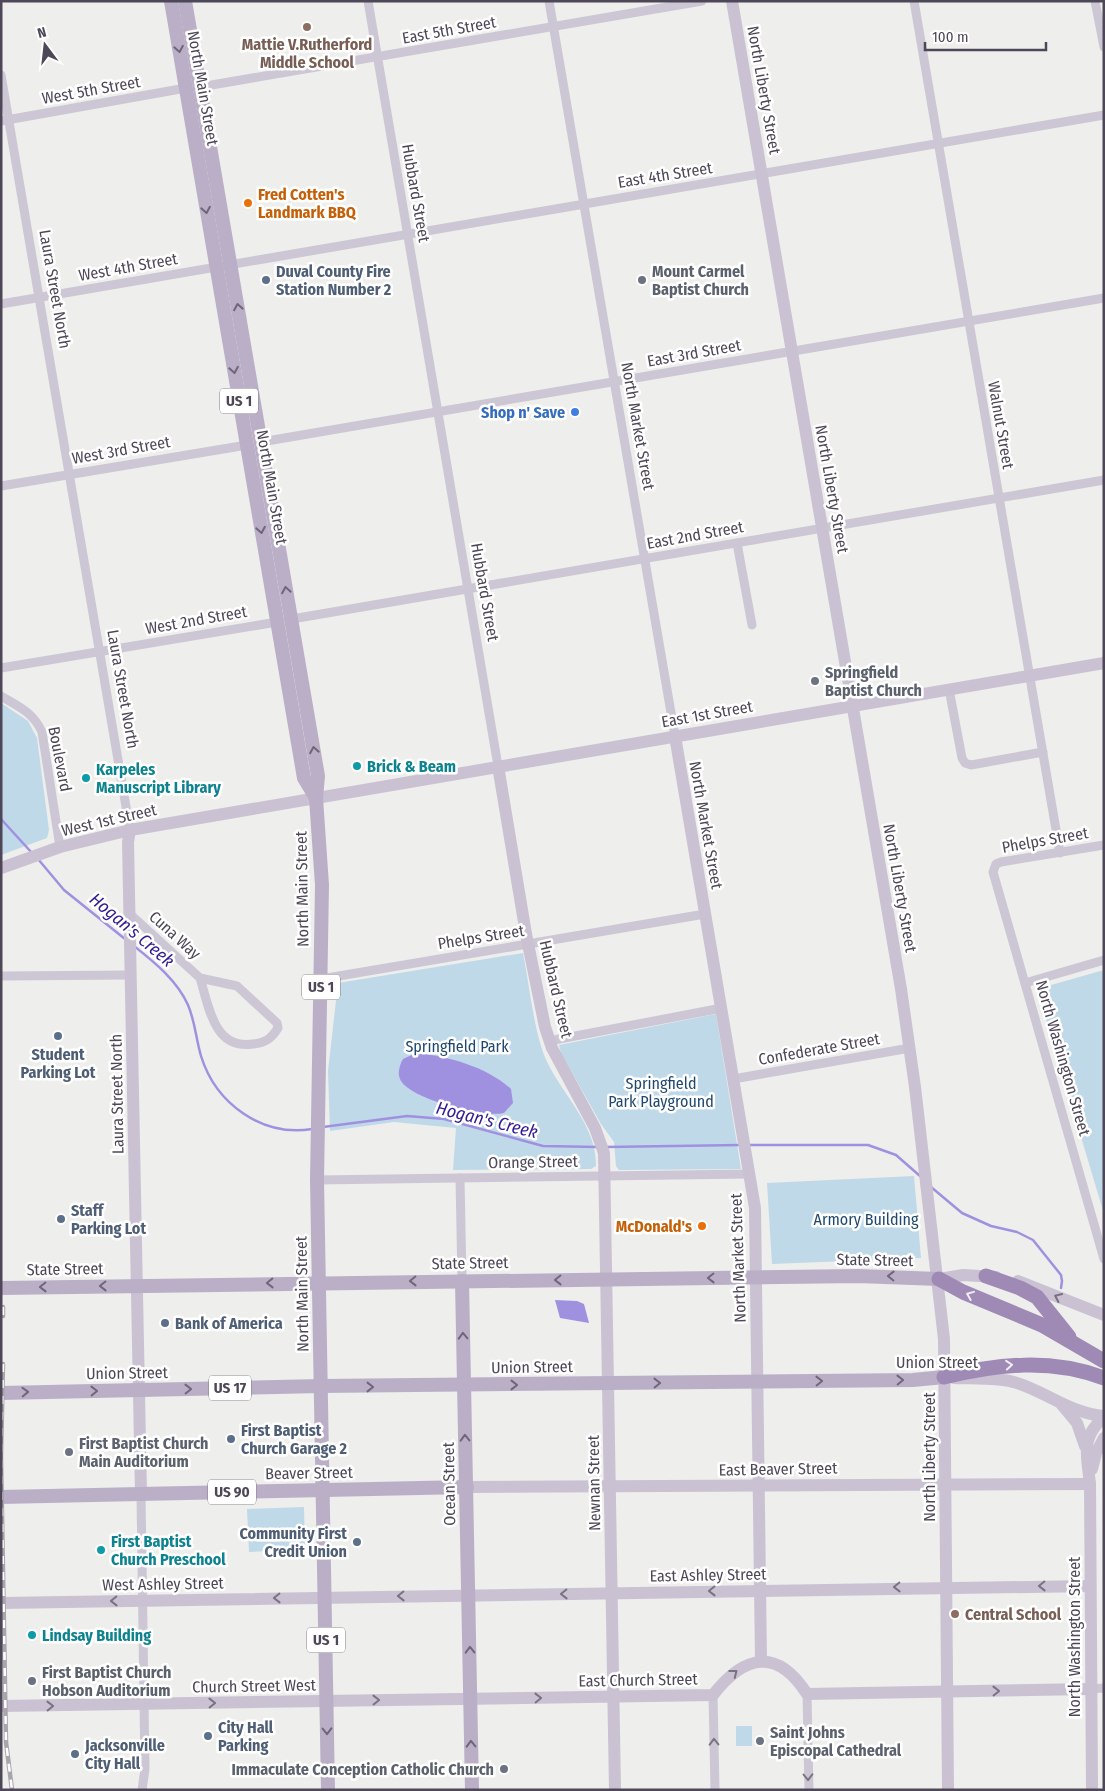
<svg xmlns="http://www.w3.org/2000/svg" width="1105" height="1791" viewBox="0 0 1105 1791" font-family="'Fira Sans Condensed',sans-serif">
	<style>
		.green { fill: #bfd9e8 }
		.water { fill: #a091e0 }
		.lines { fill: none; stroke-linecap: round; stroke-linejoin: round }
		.stream { stroke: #a091e0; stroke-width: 2.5 }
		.street { stroke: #cdc7d5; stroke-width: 9 }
		.secondary { stroke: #cac1d3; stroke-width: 12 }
		.primary { stroke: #bbafc8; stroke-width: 14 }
		.highway { stroke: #9f89b5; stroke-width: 15 }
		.rail-casing { stroke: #a9a5ac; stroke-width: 4.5 }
		.rail { stroke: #fff; stroke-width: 2.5; stroke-dasharray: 8; stroke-linecap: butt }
		.oneway { stroke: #6f6679 }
		.oneway2 { stroke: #f1edf4 }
		.oneway3 { stroke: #797282 }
		.oneway4 { stroke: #7a7483 }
		.education-dot { fill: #8d6e63; stroke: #fff; stroke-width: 2 }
		.food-dot { fill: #e8710a; stroke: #fff; stroke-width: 2 }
		.service-dot { fill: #5c6f8a; stroke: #fff; stroke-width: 2 }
		.worship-dot { fill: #6b7280; stroke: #fff; stroke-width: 2 }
		.shop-dot { fill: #3f7fe0; stroke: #fff; stroke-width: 2 }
		.culture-dot { fill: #0f9aa8; stroke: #fff; stroke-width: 2 }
		.labels { text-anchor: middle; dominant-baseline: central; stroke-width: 5; stroke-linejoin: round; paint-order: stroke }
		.shield { fill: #fff; stroke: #837e89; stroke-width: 1 }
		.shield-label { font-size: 15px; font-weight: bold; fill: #4e4757 }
		.street-label { font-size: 16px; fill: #4e4757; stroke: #fff }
		.education-label { font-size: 16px; font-weight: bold; fill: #785e54; stroke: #fff }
		.food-label { font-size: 16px; font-weight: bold; fill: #c56008; stroke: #fff; text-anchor: start }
		.service-label { font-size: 16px; font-weight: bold; fill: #4e5e75; stroke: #fff; text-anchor: start }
		.worship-label { font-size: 16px; font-weight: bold; fill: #5b616d; stroke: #fff; text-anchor: start }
		.shop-label { font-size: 16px; font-weight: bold; fill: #366cbe; stroke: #fff; text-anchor: end }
		.culture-label { font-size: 16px; font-weight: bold; fill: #0d838f; stroke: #fff; text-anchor: start }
		.park-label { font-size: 16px; fill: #21496e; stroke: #fff }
		.water-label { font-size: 18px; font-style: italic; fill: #341d93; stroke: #fff }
	</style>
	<rect width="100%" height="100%" fill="#eeeeec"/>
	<g class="green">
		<polygon points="1,703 28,721 37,738 49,830 47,838 1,855"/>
		<path d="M523 953C529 983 532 1016 541 1046 553 1088 597 1120 596 1166L591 1169 453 1170 456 1128 394 1122 330 1131 328 1071 338 983Z"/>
		<polygon points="1104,970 1104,1214 1037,989"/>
		<polygon points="716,1014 741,1169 619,1170 616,1166 614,1142 601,1124 561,1053 559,1045"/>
		<polygon points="914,1176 921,1258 772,1264 767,1183"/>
		<polygon points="304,1507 305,1549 249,1552 247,1509"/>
		<rect x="736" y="1726" width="16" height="20"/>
	</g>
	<g class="water">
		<path d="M416 1053C448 1056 487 1067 511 1089L513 1103 504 1113C484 1118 413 1100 401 1081 397 1074 399 1066 403 1059Z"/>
		<polygon points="555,1300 577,1301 584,1304 589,1323 560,1318"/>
	</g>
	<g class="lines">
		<g class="stream">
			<polyline points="1,819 32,853"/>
			<polyline points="38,859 64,890 125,939"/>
			<path d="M134 946C154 962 177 980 188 1005 195 1021 196 1039 201 1056 216 1104 262 1137 312 1129"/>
			<polyline points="323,1127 407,1116 444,1119 543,1146 598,1147"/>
			<polyline points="748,1145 868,1145 896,1155 920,1176"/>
			<polyline points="606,1147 740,1145"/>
			<polyline points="931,1187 962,1213 991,1226 1017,1232 1033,1240 1061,1275 1062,1281 1061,1288"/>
		</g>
		<g class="street">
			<polyline points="368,1 498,766"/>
			<polyline points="549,1 675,736"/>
			<polyline points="914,1 1060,853"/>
			<polyline points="1095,1 1104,47"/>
			<polyline points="1,75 130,830"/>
			<polyline points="200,87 702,1"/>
			<polyline points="1,121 186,88"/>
			<polyline points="1,304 1104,115"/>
			<polyline points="261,442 1104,298"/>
			<polyline points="1,486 247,445"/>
			<polyline points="737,543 752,625"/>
			<polyline points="292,619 1104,480"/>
			<polyline points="1,668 277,622"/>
			<polyline points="949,689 962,758 965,763 971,765 1043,752"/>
			<path d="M1 696C19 707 33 712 42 732L60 847"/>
			<polyline points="1104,845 1001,862 996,864 993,872 1104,1259"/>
			<path d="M130 914 200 978 237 986 277 1023 278 1028C271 1039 265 1043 253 1044 214 1050 209 1007 200 978"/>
			<polyline points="1,976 131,975"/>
			<polyline points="321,979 705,914"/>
			<polyline points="1025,983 1104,960"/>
			<polyline points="549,1041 722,1008"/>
			<polyline points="733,1079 910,1048"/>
			<polyline points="460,1178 462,1281"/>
			<polyline points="317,1180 750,1174"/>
			<polyline points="141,1494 145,1769 142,1790"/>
			<polyline points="1090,1689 1104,1688"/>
			<polyline points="807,1694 809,1790"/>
			<polyline points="713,1695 715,1790"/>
		</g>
		<g class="secondary">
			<polyline points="732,1 901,989 915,1087 944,1339 948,1790"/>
			<polyline points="675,736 755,1208 761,1661"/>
			<polyline points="498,766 526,934 545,1027 552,1048 595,1128 604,1153 615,1790"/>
			<polyline points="130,830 128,842 141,1494"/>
			<polyline points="1,868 60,847 130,830 1104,663"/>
			<polyline points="939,1279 963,1275 996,1277"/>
			<polyline points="1018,1281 1104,1315"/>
			<path d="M954 1378C974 1379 997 1377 1017 1383 1046 1392 1072 1414 1104 1416"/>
			<polyline points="1062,1405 1077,1423 1085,1446"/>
			<polyline points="1092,1469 1096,1453 1104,1438"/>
			<polyline points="467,1487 1090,1484"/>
			<polyline points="1,1603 1090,1586"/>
			<path d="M1 1706 713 1695C744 1655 777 1647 807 1694L1090 1689"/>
			<path d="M1092 1790 1090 1484C1087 1455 1080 1438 1104 1417"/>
		</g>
		<g class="primary">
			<polyline points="171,1 304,778 316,798"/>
			<polyline points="185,1 318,776 316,798 322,885 317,1180 328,1790"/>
			<polyline points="462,1281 472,1790"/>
			<polyline points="1,1288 858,1276 939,1279"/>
			<polyline points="1,1393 321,1386 913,1380 944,1377"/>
			<polyline points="1,1497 467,1487"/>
		</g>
		<g class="highway">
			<polyline points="986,1276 1020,1288 1037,1297 1069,1337"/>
			<polyline points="939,1279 963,1292 1042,1325 1104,1361"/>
			<path d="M944 1377C999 1364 1050 1358 1104 1378"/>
		</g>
		<defs>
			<g id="rail">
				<polyline points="3,1307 3,1316"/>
				<polyline points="3,1364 1,1456 6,1742 12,1790"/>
			</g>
		</defs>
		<use href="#rail" class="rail-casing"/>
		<use href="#rail" class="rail"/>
	</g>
	<defs><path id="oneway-chevron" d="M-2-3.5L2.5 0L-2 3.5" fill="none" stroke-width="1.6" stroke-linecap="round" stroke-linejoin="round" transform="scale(1.25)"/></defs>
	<g class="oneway">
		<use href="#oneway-chevron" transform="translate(179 49) rotate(80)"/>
		<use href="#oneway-chevron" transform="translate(206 210) rotate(80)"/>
		<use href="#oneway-chevron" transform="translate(238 307) rotate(-100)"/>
		<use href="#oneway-chevron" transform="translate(234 370) rotate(80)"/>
		<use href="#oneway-chevron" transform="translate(261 530) rotate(80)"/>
		<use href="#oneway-chevron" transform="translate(286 590) rotate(-100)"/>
		<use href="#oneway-chevron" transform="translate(314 750) rotate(-100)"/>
		<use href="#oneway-chevron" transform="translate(891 1276) rotate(-179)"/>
		<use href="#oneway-chevron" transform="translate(711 1278) rotate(179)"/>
		<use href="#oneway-chevron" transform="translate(558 1280) rotate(179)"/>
		<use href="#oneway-chevron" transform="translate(413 1281) rotate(179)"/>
		<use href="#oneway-chevron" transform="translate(270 1283) rotate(179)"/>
		<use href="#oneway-chevron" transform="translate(103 1286) rotate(179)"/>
		<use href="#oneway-chevron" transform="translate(43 1287) rotate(179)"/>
		<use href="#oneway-chevron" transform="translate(463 1336) rotate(-92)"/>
		<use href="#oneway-chevron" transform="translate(900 1380) rotate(-1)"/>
		<use href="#oneway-chevron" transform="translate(819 1381) rotate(-1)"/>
		<use href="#oneway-chevron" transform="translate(657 1383) rotate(-1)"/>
		<use href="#oneway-chevron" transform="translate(514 1385)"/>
		<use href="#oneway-chevron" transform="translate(370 1387)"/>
		<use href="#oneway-chevron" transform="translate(188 1389) rotate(-1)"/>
		<use href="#oneway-chevron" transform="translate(94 1391) rotate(-1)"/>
		<use href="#oneway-chevron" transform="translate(25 1392) rotate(-2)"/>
		<use href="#oneway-chevron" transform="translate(465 1438) rotate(-91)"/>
		<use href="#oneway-chevron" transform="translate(470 1650) rotate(-91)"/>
		<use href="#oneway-chevron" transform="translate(327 1731) rotate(89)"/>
		<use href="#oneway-chevron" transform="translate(471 1744) rotate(-91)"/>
	</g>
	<g class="oneway2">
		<use href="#oneway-chevron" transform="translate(970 1295) rotate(-158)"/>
		<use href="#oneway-chevron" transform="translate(1009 1365) rotate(-5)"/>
	</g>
	<g class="oneway3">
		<use href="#oneway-chevron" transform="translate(1058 1297) rotate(-155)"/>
		<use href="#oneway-chevron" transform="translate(1042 1586) rotate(179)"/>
		<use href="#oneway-chevron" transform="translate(897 1587) rotate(179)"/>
		<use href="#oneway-chevron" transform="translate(712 1591) rotate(179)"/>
		<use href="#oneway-chevron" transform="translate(564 1594) rotate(179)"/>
		<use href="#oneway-chevron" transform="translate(401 1596) rotate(179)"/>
		<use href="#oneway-chevron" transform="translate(277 1598) rotate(179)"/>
		<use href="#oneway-chevron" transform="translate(114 1601) rotate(179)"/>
		<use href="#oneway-chevron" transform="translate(734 1673) rotate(-38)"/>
		<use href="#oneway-chevron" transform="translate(996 1691) rotate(-1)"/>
		<use href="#oneway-chevron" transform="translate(538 1698) rotate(-1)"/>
		<use href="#oneway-chevron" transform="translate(376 1700) rotate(-1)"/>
		<use href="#oneway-chevron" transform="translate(212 1703) rotate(-1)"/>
		<use href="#oneway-chevron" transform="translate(50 1706) rotate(-1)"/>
	</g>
	<g class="oneway4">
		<use href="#oneway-chevron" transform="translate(714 1742) rotate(-91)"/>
		<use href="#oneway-chevron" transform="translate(808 1777) rotate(89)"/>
	</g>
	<g class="education-dot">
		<circle cx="307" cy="27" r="5"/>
		<circle cx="955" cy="1614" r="5"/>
	</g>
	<g class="food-dot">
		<circle cx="248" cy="203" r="5"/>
		<circle cx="702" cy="1226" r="5"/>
	</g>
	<g class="service-dot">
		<circle cx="266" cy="280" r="5"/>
		<circle cx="58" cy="1036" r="5"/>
		<circle cx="61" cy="1219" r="5"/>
		<circle cx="165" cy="1323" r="5"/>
		<circle cx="231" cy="1439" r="5"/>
		<circle cx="357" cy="1542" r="5"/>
		<circle cx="208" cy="1736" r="5"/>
		<circle cx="75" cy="1754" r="5"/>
	</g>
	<g class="worship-dot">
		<circle cx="642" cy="280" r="5"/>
		<circle cx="815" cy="681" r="5"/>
		<circle cx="69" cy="1452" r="5"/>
		<circle cx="32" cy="1681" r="5"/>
		<circle cx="760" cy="1741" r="5"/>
		<circle cx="504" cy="1769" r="5"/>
	</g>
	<circle class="shop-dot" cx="575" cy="412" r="5"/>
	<g class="culture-dot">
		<circle cx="357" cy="766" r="5"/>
		<circle cx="86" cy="778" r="5"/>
		<circle cx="101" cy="1550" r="5"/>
		<circle cx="32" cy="1635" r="5"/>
	</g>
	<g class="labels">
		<g class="shield">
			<rect x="220" y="388.5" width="38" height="25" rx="4"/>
			<rect x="302" y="974.5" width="38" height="25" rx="4"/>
			<rect x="209" y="1375.5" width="42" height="25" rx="4"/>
			<rect x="208" y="1479.5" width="48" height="25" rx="4"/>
			<rect x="307" y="1627.5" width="38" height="25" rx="4"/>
		</g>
		<g class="shield-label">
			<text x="239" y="401">US 1</text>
			<text x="321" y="987">US 1</text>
			<text x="230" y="1388">US 17</text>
			<text x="232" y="1492">US 90</text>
			<text x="326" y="1640">US 1</text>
		</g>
		<g class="street-label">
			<text transform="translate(449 30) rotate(-10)">East 5th Street</text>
			<text transform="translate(203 88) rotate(80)">North Main Street</text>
			<text transform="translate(91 90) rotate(-10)">West 5th Street</text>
			<text transform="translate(764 90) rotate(80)">North Liberty Street</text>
			<text transform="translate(665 175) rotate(-9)">East 4th Street</text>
			<text transform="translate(416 193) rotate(80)">Hubbard Street</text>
			<text transform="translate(128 267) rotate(-10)">West 4th Street</text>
			<text transform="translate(55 289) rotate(80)">Laura Street North</text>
			<text transform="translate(694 353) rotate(-10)">East 3rd Street</text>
			<text transform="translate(1001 425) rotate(80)">Walnut Street</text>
			<text transform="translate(638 426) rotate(80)">North Market Street</text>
			<text transform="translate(121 450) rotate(-10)">West 3rd Street</text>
			<text transform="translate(272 487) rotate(80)">North Main Street</text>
			<text transform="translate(832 489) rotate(80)">North Liberty Street</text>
			<text transform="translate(695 535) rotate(-10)">East 2nd Street</text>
			<text transform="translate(485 592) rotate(80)">Hubbard Street</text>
			<text transform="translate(196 620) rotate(-10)">West 2nd Street</text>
			<text transform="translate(123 689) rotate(80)">Laura Street North</text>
			<text transform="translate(707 714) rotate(-10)">East 1st Street</text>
			<text transform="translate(60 759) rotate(79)">Boulevard</text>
			<text transform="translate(109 820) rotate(-13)">West 1st Street</text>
			<text transform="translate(706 825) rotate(80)">North Market Street</text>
			<text transform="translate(1045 840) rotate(-10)">Phelps Street</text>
			<text transform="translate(900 888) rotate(80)">North Liberty Street</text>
			<text transform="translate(302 889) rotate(-91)">North Main Street</text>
			<text transform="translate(175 935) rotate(42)">Cuna Way</text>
			<text transform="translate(481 937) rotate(-9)">Phelps Street</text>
			<text transform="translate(556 989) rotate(77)">Hubbard Street</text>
			<text transform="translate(819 1049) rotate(-10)">Confederate Street</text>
			<text transform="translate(1063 1058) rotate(74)">North Washington Street</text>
			<text transform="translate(117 1094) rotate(-91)">Laura Street North</text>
			<text transform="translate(533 1162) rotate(-1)">Orange Street</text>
			<text transform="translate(738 1258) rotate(-92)">North Market Street</text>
			<text transform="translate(875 1260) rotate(1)">State Street</text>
			<text transform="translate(470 1263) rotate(-1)">State Street</text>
			<text transform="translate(65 1269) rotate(-1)">State Street</text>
			<text transform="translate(302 1294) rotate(-91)">North Main Street</text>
			<text x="937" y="1362">Union Street</text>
			<text transform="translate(532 1367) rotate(-1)">Union Street</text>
			<text transform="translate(127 1373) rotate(-1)">Union Street</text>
			<text transform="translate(929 1457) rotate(-90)">North Liberty Street</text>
			<text transform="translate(778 1469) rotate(-1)">East Beaver Street</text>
			<text transform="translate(309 1473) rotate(-1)">Beaver Street</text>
			<text transform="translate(594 1483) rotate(-91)">Newnan Street</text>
			<text transform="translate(449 1484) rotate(-91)">Ocean Street</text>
			<text transform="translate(708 1575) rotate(-1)">East Ashley Street</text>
			<text transform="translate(163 1584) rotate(-1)">West Ashley Street</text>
			<text transform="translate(1074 1637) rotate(-90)">North Washington Street</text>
			<text transform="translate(638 1680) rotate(-1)">East Church Street</text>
			<text transform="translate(254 1686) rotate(-1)">Church Street West</text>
		</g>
		<g class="education-label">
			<text x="307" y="44">Mattie V.Rutherford<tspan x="307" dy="18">Middle School</tspan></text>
			<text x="965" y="1614" text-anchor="start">Central School</text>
		</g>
		<g class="food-label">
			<text x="258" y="194">Fred Cotten's<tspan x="258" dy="18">Landmark BBQ</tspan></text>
			<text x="692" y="1226" text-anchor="end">McDonald's</text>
		</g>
		<g class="service-label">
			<text x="276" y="271">Duval County Fire<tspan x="276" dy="18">Station Number 2</tspan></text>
			<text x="58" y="1054" text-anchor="middle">Student<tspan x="58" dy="18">Parking Lot</tspan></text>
			<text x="71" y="1210">Staff<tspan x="71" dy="18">Parking Lot</tspan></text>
			<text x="175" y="1323">Bank of America</text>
			<text x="241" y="1430">First Baptist<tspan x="241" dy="18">Church Garage 2</tspan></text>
			<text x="347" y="1533" text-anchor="end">Community First<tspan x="347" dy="18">Credit Union</tspan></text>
			<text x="218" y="1727">City Hall<tspan x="218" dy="18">Parking</tspan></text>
			<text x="85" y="1745">Jacksonville<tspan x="85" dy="18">City Hall</tspan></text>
		</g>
		<g class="worship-label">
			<text x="652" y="271">Mount Carmel<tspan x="652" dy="18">Baptist Church</tspan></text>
			<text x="825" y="672">Springfield<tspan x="825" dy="18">Baptist Church</tspan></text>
			<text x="79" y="1443">First Baptist Church<tspan x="79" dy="18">Main Auditorium</tspan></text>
			<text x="42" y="1672">First Baptist Church<tspan x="42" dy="18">Hobson Auditorium</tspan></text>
			<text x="770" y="1732">Saint Johns<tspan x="770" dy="18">Episcopal Cathedral</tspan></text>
			<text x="494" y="1769" text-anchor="end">Immaculate Conception Catholic Church</text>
		</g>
		<g class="shop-label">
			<text x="565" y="412">Shop n' Save</text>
		</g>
		<g class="culture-label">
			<text x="367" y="766">Brick &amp; Beam</text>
			<text x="96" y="769">Karpeles<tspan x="96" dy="18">Manuscript Library</tspan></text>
			<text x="111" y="1541">First Baptist<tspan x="111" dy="18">Church Preschool</tspan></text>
			<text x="42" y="1635">Lindsay Building</text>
		</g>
		<g class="park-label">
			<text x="457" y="1046">Springfield Park</text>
			<text x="661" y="1083">Springfield<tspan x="661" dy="18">Park Playground</tspan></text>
			<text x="866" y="1219">Armory Building</text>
		</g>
		<g class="water-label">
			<text transform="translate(132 930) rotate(40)">Hogan's Creek</text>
			<text transform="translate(487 1120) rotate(14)">Hogan's Creek</text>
		</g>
	</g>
	<rect width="1105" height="1791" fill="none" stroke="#4e4757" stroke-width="5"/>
	<g transform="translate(45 45) rotate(345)" stroke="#ffffff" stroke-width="4" paint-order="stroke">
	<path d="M0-4L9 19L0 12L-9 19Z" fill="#4e4757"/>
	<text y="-8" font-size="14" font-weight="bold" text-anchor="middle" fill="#4e4757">N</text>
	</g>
	<path d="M925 42v8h121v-8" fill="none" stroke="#4e4757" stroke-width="2.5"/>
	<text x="932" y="42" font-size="15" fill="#4e4757" stroke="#ffffff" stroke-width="4" paint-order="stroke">100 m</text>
</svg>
